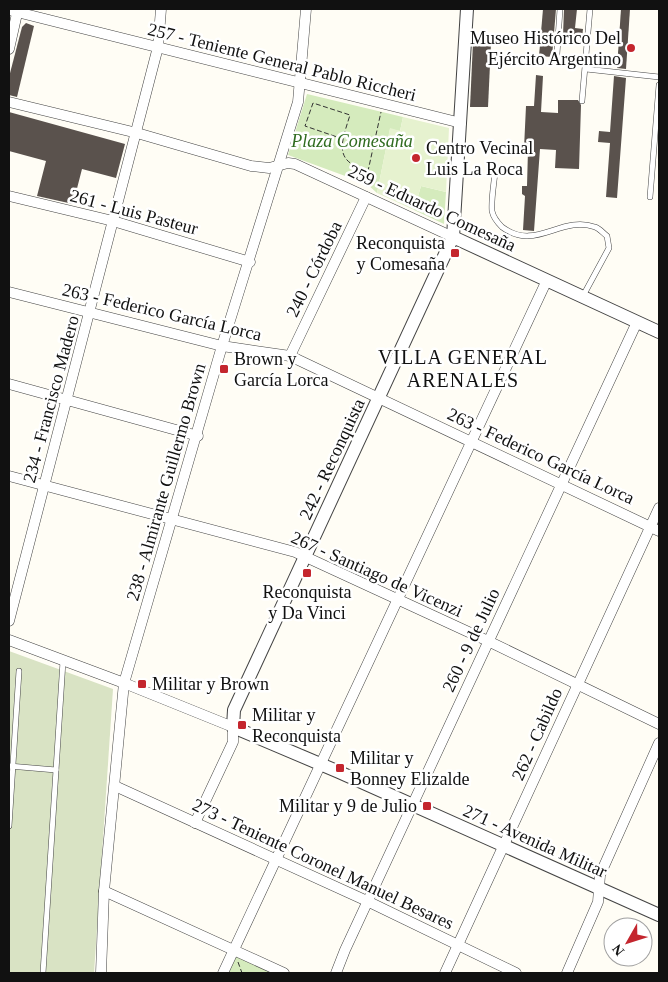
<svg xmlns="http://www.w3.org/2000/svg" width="668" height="982" viewBox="0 0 668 982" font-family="'Times New Roman',serif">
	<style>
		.green { fill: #d5ebbd }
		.cemetery { fill: #d9e3c4 }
		.pitch { fill: #e6f2cf }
		.building { fill: #5a524d }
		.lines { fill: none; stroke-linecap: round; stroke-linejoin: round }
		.service-casing { stroke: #444; stroke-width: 6 }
		.minor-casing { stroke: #444; stroke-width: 11 }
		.tertiary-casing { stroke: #444; stroke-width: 14 }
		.path { stroke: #333; stroke-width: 1; stroke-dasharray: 5 2.5; stroke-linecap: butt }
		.service { stroke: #fff; stroke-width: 5 }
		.minor { stroke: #fff; stroke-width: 10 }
		.tertiary { stroke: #fff; stroke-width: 12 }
		.poi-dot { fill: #c4262e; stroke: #fff; stroke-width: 2 }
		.labels { text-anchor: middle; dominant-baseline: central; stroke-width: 5; stroke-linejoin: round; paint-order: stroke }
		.poi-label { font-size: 18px; fill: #111; stroke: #fff; text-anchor: start }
		.street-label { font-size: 18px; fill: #111; stroke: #fff }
		.park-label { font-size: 18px; font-style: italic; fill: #2f6b1f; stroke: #fff }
		.quarter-label { font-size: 20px; letter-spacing: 1px; fill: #111; stroke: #fff }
	</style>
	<rect width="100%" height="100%" fill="#fffdf5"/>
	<g class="green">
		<polygon points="307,94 403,117 400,131 390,129 377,193 367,184 288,155"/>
		<polygon points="421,186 446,192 444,224 414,210"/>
		<polygon points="235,954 275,973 227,973"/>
	</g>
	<polygon class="cemetery" points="9,651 113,689 94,973 9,973"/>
	<polygon class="pitch" points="403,117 449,128 446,192 421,186 414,210 377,193 390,128 400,131"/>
	<g class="building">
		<polygon points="543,9 556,9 552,57 539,56"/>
		<polygon points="564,9 577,9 575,28 583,29 582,38 563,35"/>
		<polygon points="621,9 630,9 626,69 617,68"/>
		<polygon points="26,23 34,26 17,97 9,95 9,77 22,27"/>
		<polygon points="473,42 491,43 488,107 470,107"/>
		<polygon points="536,75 543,76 541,112 558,113 558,100 578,100 581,105 579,169 555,168 556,150 540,149 534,231 523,230 525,196 522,194 522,186 527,186 528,150 524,148 526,106 534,106"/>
		<polygon points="614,76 626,78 617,198 606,197 610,143 598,142 599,131 610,132"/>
		<polygon points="9,112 125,144 116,178 82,169 73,204 37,196 46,161 9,151"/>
	</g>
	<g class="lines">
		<defs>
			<g id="service">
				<polyline points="557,54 560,9"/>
				<polyline points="586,69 659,77"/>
				<polyline points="582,101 590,9"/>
				<path d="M495 172C494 184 491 199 492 211 493 216 498 223 502 227 536 252 560 215 595 227 599 228 603 233 607 236L609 248 583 296"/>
				<polyline points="650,197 659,85"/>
				<polyline points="9,766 56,770"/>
				<polyline points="9,826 19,671"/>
				<polyline points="43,973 63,661"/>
			</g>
			<g id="minor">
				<polyline points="9,10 461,123"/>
				<polyline points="9,49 18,9"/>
				<polyline points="9,102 137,133 251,166 269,168 288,163 295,164 453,237"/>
				<polyline points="9,196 113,221 250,262"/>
				<polyline points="9,292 222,346 290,356 659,531"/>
				<polyline points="290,356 366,197"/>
				<polyline points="9,384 198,436"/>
				<polyline points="9,476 295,552 488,641 659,724"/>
				<polyline points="9,621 158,47 161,9"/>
				<polyline points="9,640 124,683 233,727 233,742 195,823"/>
				<polyline points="115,786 367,901 516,973"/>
				<polyline points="104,891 284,973"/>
				<polyline points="101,973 104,891 124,683 222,346 298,102 306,9"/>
				<polyline points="223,973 547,280"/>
				<polyline points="336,973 345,950 637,322"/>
				<polyline points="445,973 659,508"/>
				<polyline points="567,973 598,902 600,875 659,743"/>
			</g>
			<g id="tertiary">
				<polyline points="467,9 453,237 234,710 233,727 339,772 659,915"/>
				<polyline points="453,237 659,332"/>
			</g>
		</defs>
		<use href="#service" class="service-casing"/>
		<use href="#minor" class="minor-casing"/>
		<use href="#tertiary" class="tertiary-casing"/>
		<g class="path">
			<path d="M343 139 305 126 313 103 350 115C341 144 333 161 368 171"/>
			<polyline points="367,187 368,171 381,112"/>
			<polyline points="238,962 242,973"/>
		</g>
		<use href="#service" class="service"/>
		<use href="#minor" class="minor"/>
		<use href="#tertiary" class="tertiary"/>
	</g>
	<g class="poi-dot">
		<circle cx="631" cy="48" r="5"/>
		<circle cx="416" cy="158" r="5"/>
		<rect x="450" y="248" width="10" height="10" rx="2.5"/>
		<rect x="219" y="364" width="10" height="10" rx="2.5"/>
		<rect x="302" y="568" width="10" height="10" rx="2.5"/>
		<rect x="137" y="679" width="10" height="10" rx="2.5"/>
		<rect x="237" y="720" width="10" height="10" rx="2.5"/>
		<rect x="335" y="763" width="10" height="10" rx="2.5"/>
		<rect x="422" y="801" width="10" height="10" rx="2.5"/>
	</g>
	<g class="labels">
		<g class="poi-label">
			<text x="621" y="38" text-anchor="end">Museo Histórico Del<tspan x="621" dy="21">Ejército Argentino</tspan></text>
			<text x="426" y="148">Centro Vecinal<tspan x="426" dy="21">Luis La Roca</tspan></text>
			<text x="445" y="243" text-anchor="end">Reconquista<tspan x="445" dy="21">y Comesaña</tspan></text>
			<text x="234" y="359">Brown y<tspan x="234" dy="21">García Lorca</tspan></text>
			<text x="307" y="592" text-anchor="middle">Reconquista<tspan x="307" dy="21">y Da Vinci</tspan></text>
			<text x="152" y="684">Militar y Brown</text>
			<text x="252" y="715">Militar y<tspan x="252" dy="21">Reconquista</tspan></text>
			<text x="350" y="758">Militar y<tspan x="350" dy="21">Bonney Elizalde</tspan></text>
			<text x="417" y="806" text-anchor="end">Militar y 9 de Julio</text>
		</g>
		<g class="street-label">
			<text transform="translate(282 62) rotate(14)">257 - Teniente General Pablo Riccheri</text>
			<text transform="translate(432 208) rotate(25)">259 - Eduardo Comesaña</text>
			<text transform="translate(134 212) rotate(15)">261 - Luis Pasteur</text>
			<text transform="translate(314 269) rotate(-64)">240 - Córdoba</text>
			<text transform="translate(162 312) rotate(13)">263 - Federico García Lorca</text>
			<text transform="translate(51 399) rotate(-75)">234 - Francisco Madero</text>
			<text transform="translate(541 456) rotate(25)">263 - Federico García Lorca</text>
			<text transform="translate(332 459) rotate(-65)">242 - Reconquista</text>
			<text transform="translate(166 482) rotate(-74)">238 - Almirante Guillermo Brown</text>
			<text transform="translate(377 574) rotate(24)">267 - Santiago de Vicenzi</text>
			<text transform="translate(471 640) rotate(-65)">260 - 9 de Julio</text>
			<text transform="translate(537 734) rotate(-66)">262 - Cabildo</text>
			<text transform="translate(535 841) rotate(24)">271 - Avenida Militar</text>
			<text transform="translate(323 864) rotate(25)">273 - Teniente Coronel Manuel Besares</text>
		</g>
		<g class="park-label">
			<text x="352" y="141">Plaza Comesaña</text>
		</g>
		<g class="quarter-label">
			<text x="463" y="357">VILLA GENERAL<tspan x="463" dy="23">ARENALES</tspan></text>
		</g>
	</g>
	<rect width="668" height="982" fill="none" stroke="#111111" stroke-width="20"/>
	<g transform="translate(628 942) rotate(231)"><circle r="24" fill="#ffffff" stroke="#a0a0a0"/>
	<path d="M0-4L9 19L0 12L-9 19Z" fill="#c4262e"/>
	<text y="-8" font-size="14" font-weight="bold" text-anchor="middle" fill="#111111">N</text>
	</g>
</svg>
